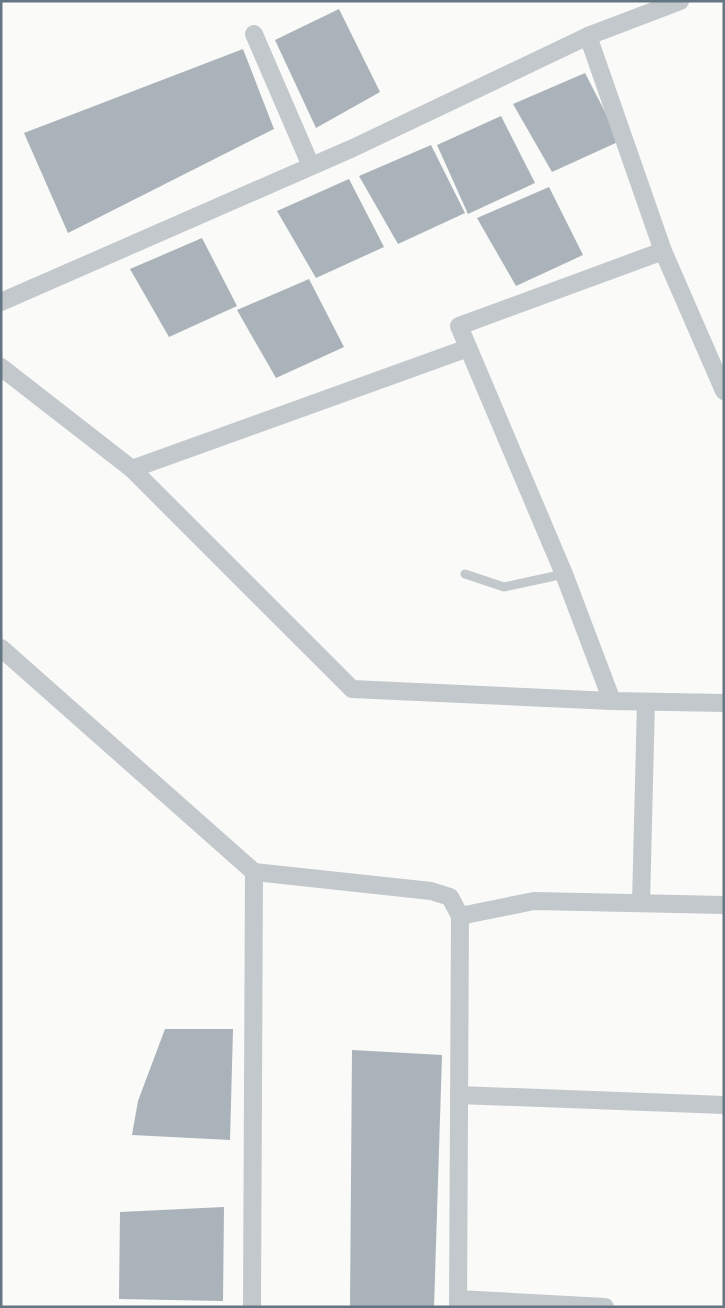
<svg xmlns="http://www.w3.org/2000/svg" width="725" height="1308" viewBox="0 0 725 1308" font-family="'Source Sans 3',sans-serif">
	<style>
		.building { fill: #aab3b9 }
		.lines { fill: none; stroke-linecap: round; stroke-linejoin: round }
		.lane { stroke: #c3c8cc; stroke-width: 9 }
		.street { stroke: #c3c8cc; stroke-width: 18 }
	</style>
	<rect width="100%" height="100%" fill="#fafaf8"/>
	<g class="building">
		<polygon points="339,9 380,92 316,128 275,40"/>
		<polygon points="243,49 274,129 68,233 24,133"/>
		<polygon points="585,73 620,141 552,172 513,104"/>
		<polygon points="501,116 535,183 468,214 437,145"/>
		<polygon points="431,145 465,213 398,244 359,176"/>
		<polygon points="349,179 384,247 316,278 277,211"/>
		<polygon points="549,187 583,255 516,286 477,218"/>
		<polygon points="202,238 237,306 169,337 130,269"/>
		<polygon points="309,279 344,347 276,378 237,310"/>
		<polygon points="165,1029 233,1029 230,1140 132,1135 138,1101"/>
		<polygon points="352,1050 442,1055 434,1307 350,1307"/>
		<polygon points="224,1207 223,1301 119,1299 120,1212"/>
	</g>
	<g class="lines">
		<polyline class="lane" points="465,574 504,587 564,574"/>
		<g class="street">
			<polyline points="254,34 311,166"/>
			<polyline points="588,36 663,251 724,391"/>
			<polyline points="1,302 353,148 588,36 680,1"/>
			<polyline points="1,367 132,469 352,689 612,701 724,703"/>
			<polyline points="132,469 468,348"/>
			<polyline points="1,648 254,872 252,1307"/>
			<polyline points="612,701 564,574 459,326 663,251"/>
			<polyline points="254,872 431,891 450,897 460,916 458,1307"/>
			<polyline points="641,903 646,702"/>
			<polyline points="460,916 534,901 724,905"/>
			<polyline points="459,1095 724,1105"/>
			<polyline points="458,1299 605,1307"/>
		</g>
	</g>
	<rect width="725" height="1308" fill="none" stroke="#657683" stroke-width="5"/>
</svg>
